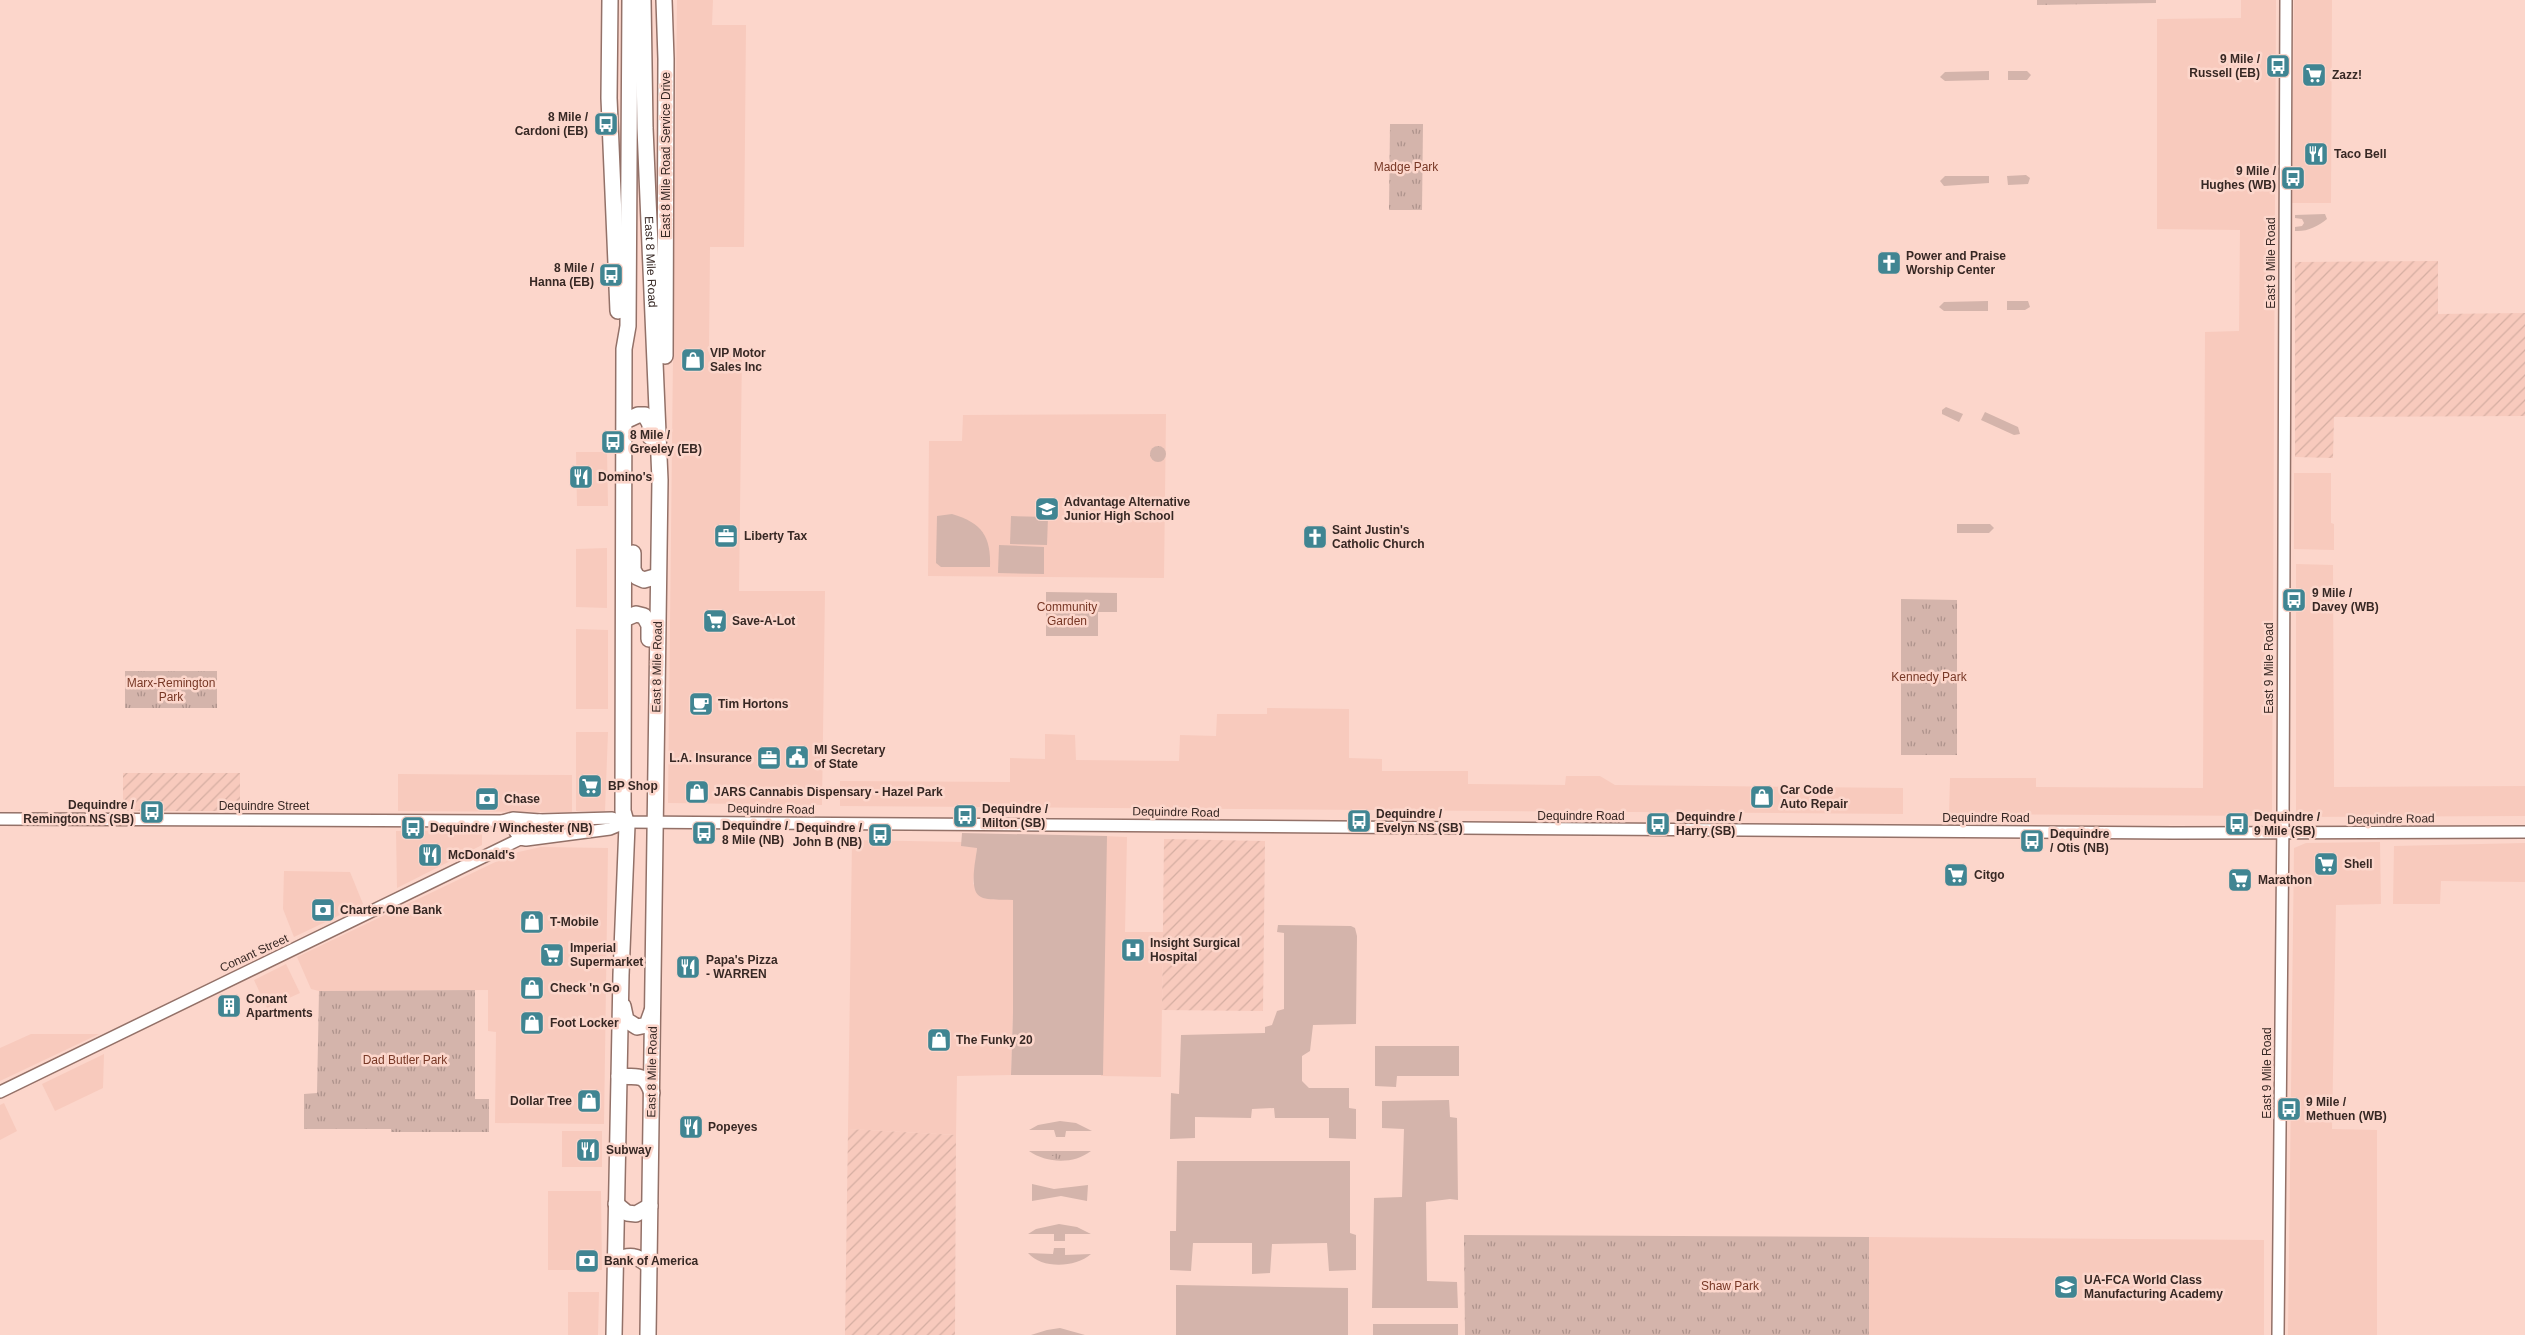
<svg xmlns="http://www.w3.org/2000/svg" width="2525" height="1335" viewBox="0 0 2525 1335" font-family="Arial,sans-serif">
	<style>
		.built { fill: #f8cabd }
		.industrial { fill: url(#industrial-furrows) }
		.green { fill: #d4b4ab }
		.park { fill: url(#park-tufts) }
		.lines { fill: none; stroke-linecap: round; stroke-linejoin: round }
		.secondary-casing { stroke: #937168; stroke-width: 14 }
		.highway-casing { stroke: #937168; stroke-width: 18 }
		.secondary { stroke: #fff; stroke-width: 11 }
		.highway { stroke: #fff; stroke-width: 15 }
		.labels { text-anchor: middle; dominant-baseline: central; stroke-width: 5; stroke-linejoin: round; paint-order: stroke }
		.poi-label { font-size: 12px; font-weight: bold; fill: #372824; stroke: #fcd6cb; text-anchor: start }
		.street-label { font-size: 12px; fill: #372824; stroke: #fcd6cb }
		.park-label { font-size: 12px; fill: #783826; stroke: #fcd6cb }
	</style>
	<defs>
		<pattern id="industrial-furrows" width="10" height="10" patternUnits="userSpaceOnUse" patternTransform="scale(1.25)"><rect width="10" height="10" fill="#f8cabd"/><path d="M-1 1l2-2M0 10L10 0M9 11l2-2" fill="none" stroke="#d5aea2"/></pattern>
		<pattern id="park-tufts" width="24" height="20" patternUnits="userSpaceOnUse" patternTransform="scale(1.25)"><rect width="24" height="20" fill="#d4b4ab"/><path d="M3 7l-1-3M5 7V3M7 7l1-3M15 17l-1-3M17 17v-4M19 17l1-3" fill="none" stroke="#ad928b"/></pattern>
	</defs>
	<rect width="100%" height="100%" fill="#fcd6cb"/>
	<g class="built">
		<polygon points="677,0 713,0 712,25 746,25 744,247 710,247 709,350 742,350 739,591 825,591 822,805 668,803"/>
		<polygon points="2241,0 2276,0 2272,816 1949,814 1950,778 2036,778 2036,787 2203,788 2205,332 2239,331 2240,230 2157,229 2157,19 2241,18"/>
		<polygon points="2294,0 2332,0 2331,203 2292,203"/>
		<polygon points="1166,414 1164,578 928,576 929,441 962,441 963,415"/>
		<polygon points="576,452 607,452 608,506 577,506"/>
		<polygon points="2294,473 2331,473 2331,523 2334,524 2334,550 2294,549"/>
		<polygon points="607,548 607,608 576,607 576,549"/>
		<polygon points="2296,564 2333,565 2334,787 2525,786 2525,816 2296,817"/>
		<polygon points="576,629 608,630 608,709 576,709"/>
		<polygon points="1267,708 1349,709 1349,758 1382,759 1382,771 1468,771 1468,784 1565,785 1566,776 1600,776 1615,785 1903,788 1903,814 840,806 840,781 1010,782 1010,758 1045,759 1045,734 1075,735 1076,760 1179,761 1180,735 1216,736 1217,714 1267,714"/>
		<polygon points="576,732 608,732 605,811 576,811"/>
		<polygon points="398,774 572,775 572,812 398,811"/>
		<polygon points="482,830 482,845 397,888 396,831"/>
		<polygon points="1104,836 1127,837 1125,932 1163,932 1161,1077 1101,1076"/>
		<polygon points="852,840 963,842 962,846 977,847 973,884 1013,900 1013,1013 1011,1075 957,1076 956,1135 848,1129"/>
		<polygon points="2380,842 2381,904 2336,905 2332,1129 2377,1130 2377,1335 2288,1335 2294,848 2306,843"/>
		<polygon points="2525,843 2525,882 2441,881 2440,904 2393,904 2394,846"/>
		<polygon points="541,847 608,848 604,1124 495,1123 496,1032 488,1031 488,990 319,991 311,989 297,957 514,853"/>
		<polygon points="284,871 350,872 363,904 294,937 283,909"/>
		<polygon points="286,964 300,993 267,1008 254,980"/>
		<polygon points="31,1034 99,1034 0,1081 0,1048"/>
		<polygon points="104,1054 103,1088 55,1111 42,1084"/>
		<polygon points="4,1103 17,1131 0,1140 0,1105"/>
		<rect x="562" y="1131" width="40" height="36"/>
		<polygon points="548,1191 601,1191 602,1270 548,1270"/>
		<polygon points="1869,1237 2264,1240 2264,1335 1869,1335"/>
		<polygon points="568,1292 599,1292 598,1335 568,1335"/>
	</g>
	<g class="industrial">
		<polygon points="2438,261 2438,314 2525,313 2525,416 2334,417 2333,458 2295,457 2295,262"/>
		<rect x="123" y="773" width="117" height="38"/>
		<polygon points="1164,839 1265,841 1263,1011 1162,1010"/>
		<polygon points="848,1129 956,1135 955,1335 845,1335"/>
	</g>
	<g class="green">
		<polygon points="1989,71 1989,80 1945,81 1940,77 1945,72"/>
		<polygon points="2008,71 2027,71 2031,75 2027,80 2008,80"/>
		<polygon points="2026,175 2030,178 2028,184 2008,185 2007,176"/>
		<polygon points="1945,176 1989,176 1989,183 1944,186 1940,181"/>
		<path d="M2325 214 2327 219C2318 226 2307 232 2295 231V227L2302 226 2304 223 2302 219 2295 218V215Z"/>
		<polygon points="1988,301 1988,311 1944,311 1939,307 1944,302"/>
		<polygon points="2007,301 2028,301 2030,307 2025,310 2007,310"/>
		<polygon points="1946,407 1963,414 1959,422 1942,414 1942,410"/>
		<polygon points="1985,412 2018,427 2020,434 2014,435 1981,420"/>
		<path d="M952 514C982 523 991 536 990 567H941L936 563 937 516Z"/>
		<polygon points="1011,516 1048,517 1047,545 1010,544"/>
		<polygon points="1957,524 1990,524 1994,528 1989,533 1957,533"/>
		<polygon points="999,545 1044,547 1044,574 998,573"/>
		<polygon points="1046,592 1117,593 1117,612 1098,612 1098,636 1046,636"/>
		<path d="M962 833 1107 836 1103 1075H1011L1013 1013V900C1003 899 989 901 981 897 968 892 976 859 977 848L961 846Z"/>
		<polygon points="1278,925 1351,926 1355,928 1357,936 1356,1024 1313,1025 1310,1051 1302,1056 1302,1081 1309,1088 1349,1088 1349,1108 1356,1109 1356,1139 1329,1138 1329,1118 1275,1118 1274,1108 1252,1109 1251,1118 1195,1117 1195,1138 1170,1139 1171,1093 1179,1094 1181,1035 1265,1033 1265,1027 1272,1025 1277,1011 1284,1009 1284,933 1277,932"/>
		<polygon points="1375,1046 1459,1046 1459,1076 1397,1076 1396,1087 1375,1086"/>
		<polygon points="1449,1100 1450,1117 1457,1118 1458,1200 1450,1199 1426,1202 1427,1281 1457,1282 1458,1308 1372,1308 1374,1198 1402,1197 1404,1129 1382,1128 1382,1101"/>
		<polygon points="1060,1121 1076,1123 1092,1131 1066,1131 1065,1137 1056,1137 1054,1130 1029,1130 1038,1125"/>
		<path d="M1029 1151H1091C1073 1165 1046 1163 1029 1151Z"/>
		<polygon points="1177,1161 1350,1161 1350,1233 1356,1235 1356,1270 1329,1271 1327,1243 1272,1244 1270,1273 1252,1274 1252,1243 1193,1243 1191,1271 1170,1270 1170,1231 1176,1231"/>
		<polygon points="1032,1184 1054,1189 1088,1185 1087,1201 1061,1196 1032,1201"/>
		<polygon points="1059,1224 1077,1227 1091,1234 1065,1234 1065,1241 1054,1241 1054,1234 1028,1234 1036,1229"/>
		<path d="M1054 1248H1065V1255L1091 1254C1075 1268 1042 1269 1028 1253L1053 1254Z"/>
		<polygon points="1176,1285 1348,1288 1348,1335 1176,1335"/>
		<rect x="1373" y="1324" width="85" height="11"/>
		<polygon points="1060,1328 1085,1335 1031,1335 1047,1330"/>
	</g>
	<g class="park">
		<polygon points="2037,0 2156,0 2156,3 2037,5"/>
		<polygon points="1390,124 1423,124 1422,210 1389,210"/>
		<circle cx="1158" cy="454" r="8"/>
		<polygon points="1901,599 1957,600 1957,755 1901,755"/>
		<rect x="125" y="671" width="92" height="37"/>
		<polygon points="475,990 475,1099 489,1099 489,1132 391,1132 391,1129 304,1129 304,1094 317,1093 319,991"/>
		<polygon points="1050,1151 1072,1151 1071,1159 1055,1160 1054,1156 1050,1156"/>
		<polygon points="1464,1235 1869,1237 1869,1335 1465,1335"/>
	</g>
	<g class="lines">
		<defs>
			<g id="secondary">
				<polyline points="0,819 502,821 512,827 520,839"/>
				<polyline points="502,821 513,818 540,820 612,818 627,822 2173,833 2525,832"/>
				<path d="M520 839C525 830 534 829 540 820"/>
				<polyline points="0,1092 520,839 526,840 610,829 627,822"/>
				<polyline points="2278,1335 2283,819 2286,0"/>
			</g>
			<g id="highway">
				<polyline points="610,0 609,98 618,311"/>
				<path id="s1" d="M643 0 645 128 660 480 648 1335"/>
				<polyline points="664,0 666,59 665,356"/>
				<polyline points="625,421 638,415 645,415 650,424 650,437"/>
				<polyline points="633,553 633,570 637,577 644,580 658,576"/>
				<polyline points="624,619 636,614 644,616 649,625 649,639"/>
				<polyline points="623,1006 626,1020 637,1027 647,1025 652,1011"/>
				<path d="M619 1076C637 1078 644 1071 652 1093"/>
				<polyline points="616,1204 627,1213 636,1214 650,1206"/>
				<path d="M615 1261C629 1254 638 1255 649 1266"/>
				<polyline points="614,1335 621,975 627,825 623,811 624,349 628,326 630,0"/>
			</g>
		</defs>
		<use href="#secondary" class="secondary-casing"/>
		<use href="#highway" class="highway-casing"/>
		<use href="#secondary" class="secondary"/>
		<use href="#highway" class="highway"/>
	</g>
	<defs>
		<symbol id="bus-square" viewBox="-11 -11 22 22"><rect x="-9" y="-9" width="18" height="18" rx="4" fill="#408592" stroke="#fcd6cb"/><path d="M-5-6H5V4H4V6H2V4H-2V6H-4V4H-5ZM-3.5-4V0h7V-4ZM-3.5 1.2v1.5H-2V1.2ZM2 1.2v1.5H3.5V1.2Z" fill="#fff"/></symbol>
		<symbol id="supermarket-square" viewBox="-11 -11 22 22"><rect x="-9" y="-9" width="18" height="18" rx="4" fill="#408592" stroke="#fcd6cb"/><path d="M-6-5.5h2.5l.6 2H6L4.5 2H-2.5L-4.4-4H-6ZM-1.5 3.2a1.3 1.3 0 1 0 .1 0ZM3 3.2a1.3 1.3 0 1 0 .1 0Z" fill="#fff"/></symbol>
		<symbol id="restaurant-square" viewBox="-11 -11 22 22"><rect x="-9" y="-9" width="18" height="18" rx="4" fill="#408592" stroke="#fcd6cb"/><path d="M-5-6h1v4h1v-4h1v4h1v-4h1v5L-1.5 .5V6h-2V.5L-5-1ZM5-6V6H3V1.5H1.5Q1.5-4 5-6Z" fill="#fff"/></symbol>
		<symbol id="church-square" viewBox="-11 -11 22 22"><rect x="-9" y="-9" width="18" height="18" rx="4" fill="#408592" stroke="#fcd6cb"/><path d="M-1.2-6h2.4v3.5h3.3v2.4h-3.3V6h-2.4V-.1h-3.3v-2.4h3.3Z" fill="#fff"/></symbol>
		<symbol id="shop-square" viewBox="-11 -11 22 22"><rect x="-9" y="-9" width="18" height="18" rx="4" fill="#408592" stroke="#fcd6cb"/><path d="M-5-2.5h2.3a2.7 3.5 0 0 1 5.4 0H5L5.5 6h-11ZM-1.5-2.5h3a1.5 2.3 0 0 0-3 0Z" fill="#fff"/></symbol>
		<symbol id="school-square" viewBox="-11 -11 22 22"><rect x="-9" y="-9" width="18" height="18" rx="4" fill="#408592" stroke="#fcd6cb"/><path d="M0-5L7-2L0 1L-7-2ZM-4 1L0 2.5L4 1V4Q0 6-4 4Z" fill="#fff"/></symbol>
		<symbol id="office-square" viewBox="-11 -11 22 22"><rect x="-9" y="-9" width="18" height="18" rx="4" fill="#408592" stroke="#fcd6cb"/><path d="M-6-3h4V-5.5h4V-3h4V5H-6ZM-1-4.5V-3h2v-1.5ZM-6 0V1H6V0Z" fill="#fff"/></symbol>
		<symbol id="cafe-square" viewBox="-11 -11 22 22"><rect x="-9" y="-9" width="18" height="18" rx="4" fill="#408592" stroke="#fcd6cb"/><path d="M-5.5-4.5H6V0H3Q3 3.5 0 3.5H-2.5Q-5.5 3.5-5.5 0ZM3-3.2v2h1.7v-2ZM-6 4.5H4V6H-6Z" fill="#fff"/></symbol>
		<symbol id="civic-square" viewBox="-11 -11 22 22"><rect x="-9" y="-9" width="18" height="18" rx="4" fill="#408592" stroke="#fcd6cb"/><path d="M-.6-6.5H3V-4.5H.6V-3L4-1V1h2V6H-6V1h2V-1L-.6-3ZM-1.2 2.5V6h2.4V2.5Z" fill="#fff"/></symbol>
		<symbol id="bank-square" viewBox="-11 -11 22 22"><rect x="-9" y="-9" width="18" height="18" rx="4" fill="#408592" stroke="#fcd6cb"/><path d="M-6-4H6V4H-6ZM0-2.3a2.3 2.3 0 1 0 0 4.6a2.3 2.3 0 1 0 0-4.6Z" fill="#fff"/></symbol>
		<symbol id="hospital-square" viewBox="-11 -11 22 22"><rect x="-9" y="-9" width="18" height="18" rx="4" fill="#408592" stroke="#fcd6cb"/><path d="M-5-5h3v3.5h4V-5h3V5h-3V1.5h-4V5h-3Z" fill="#fff"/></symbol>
		<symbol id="building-square" viewBox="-11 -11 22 22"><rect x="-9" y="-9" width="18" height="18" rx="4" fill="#408592" stroke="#fcd6cb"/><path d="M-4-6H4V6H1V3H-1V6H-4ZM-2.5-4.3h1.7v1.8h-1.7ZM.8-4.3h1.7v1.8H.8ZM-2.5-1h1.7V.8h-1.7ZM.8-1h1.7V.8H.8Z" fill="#fff"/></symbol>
	</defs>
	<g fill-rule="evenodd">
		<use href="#bus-square" x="2264" y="52" width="28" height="28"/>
		<use href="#supermarket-square" x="2300" y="61" width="28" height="28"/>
		<use href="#bus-square" x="592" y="110" width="28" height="28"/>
		<use href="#restaurant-square" x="2302" y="140" width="28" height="28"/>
		<use href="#bus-square" x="2279" y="164" width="28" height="28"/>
		<use href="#church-square" x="1875" y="249" width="28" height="28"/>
		<use href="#bus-square" x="597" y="261" width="28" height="28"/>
		<use href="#shop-square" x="679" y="346" width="28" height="28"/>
		<use href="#bus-square" x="599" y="428" width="28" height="28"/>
		<use href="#restaurant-square" x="567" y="463" width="28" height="28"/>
		<use href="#school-square" x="1033" y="495" width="28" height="28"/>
		<use href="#office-square" x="712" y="522" width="28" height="28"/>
		<use href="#church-square" x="1301" y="523" width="28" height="28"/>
		<use href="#bus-square" x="2280" y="586" width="28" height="28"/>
		<use href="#supermarket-square" x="701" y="607" width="28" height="28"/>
		<use href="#cafe-square" x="687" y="690" width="28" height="28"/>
		<use href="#civic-square" x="783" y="743" width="28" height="28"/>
		<use href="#office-square" x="755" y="744" width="28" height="28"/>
		<use href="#supermarket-square" x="576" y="772" width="28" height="28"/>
		<use href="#shop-square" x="683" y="778" width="28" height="28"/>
		<use href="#shop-square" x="1748" y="783" width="28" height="28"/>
		<use href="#bank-square" x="473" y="785" width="28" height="28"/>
		<use href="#bus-square" x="138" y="798" width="28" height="28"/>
		<use href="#bus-square" x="951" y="802" width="28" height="28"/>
		<use href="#bus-square" x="1345" y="807" width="28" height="28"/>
		<use href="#bus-square" x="1644" y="810" width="28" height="28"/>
		<use href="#bus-square" x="2223" y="810" width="28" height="28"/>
		<use href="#bus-square" x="399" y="814" width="28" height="28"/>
		<use href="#bus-square" x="690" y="819" width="28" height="28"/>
		<use href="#bus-square" x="866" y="821" width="28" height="28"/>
		<use href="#bus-square" x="2018" y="827" width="28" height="28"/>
		<use href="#restaurant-square" x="416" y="841" width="28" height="28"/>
		<use href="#supermarket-square" x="2312" y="850" width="28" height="28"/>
		<use href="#supermarket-square" x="1942" y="861" width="28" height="28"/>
		<use href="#supermarket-square" x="2226" y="866" width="28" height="28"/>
		<use href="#bank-square" x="309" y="896" width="28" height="28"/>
		<use href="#shop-square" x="518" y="908" width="28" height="28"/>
		<use href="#hospital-square" x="1119" y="936" width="28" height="28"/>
		<use href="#supermarket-square" x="538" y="941" width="28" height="28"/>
		<use href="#restaurant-square" x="674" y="953" width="28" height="28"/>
		<use href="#shop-square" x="518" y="974" width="28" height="28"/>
		<use href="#building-square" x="215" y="992" width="28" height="28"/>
		<use href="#shop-square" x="518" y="1009" width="28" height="28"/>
		<use href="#shop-square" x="925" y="1026" width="28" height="28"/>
		<use href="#shop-square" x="575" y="1087" width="28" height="28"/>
		<use href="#bus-square" x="2275" y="1095" width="28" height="28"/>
		<use href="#restaurant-square" x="677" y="1113" width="28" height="28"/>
		<use href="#restaurant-square" x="574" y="1136" width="28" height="28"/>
		<use href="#bank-square" x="573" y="1247" width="28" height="28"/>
		<use href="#school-square" x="2052" y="1273" width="28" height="28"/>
	</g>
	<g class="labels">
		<g class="poi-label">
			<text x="2260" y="59" text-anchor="end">9 Mile /<tspan x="2260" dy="14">Russell (EB)</tspan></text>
			<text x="2332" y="75">Zazz!</text>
			<text x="588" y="117" text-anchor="end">8 Mile /<tspan x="588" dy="14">Cardoni (EB)</tspan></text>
			<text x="2334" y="154">Taco Bell</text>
			<text x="2276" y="171" text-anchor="end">9 Mile /<tspan x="2276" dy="14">Hughes (WB)</tspan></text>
			<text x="1906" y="256">Power and Praise<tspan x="1906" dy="14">Worship Center</tspan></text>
			<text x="594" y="268" text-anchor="end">8 Mile /<tspan x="594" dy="14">Hanna (EB)</tspan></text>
			<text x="710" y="353">VIP Motor<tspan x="710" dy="14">Sales Inc</tspan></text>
			<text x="630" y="435">8 Mile /<tspan x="630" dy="14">Greeley (EB)</tspan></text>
			<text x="598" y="477">Domino's</text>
			<text x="1064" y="502">Advantage Alternative<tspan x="1064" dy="14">Junior High School</tspan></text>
			<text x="1332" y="530">Saint Justin's<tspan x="1332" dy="14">Catholic Church</tspan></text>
			<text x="744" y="536">Liberty Tax</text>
			<text x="2312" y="593">9 Mile /<tspan x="2312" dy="14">Davey (WB)</tspan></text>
			<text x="732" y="621">Save-A-Lot</text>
			<text x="718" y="704">Tim Hortons</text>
			<text x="814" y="750">MI Secretary<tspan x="814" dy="14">of State</tspan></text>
			<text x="752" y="758" text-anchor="end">L.A. Insurance</text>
			<text x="608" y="786">BP Shop</text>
			<text x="1780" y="790">Car Code<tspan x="1780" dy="14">Auto Repair</tspan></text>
			<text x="714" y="792">JARS Cannabis Dispensary - Hazel Park</text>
			<text x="504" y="799">Chase</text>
			<text x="134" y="805" text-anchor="end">Dequindre /<tspan x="134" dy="14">Remington NS (SB)</tspan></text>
			<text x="982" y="809">Dequindre /<tspan x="982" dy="14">Milton (SB)</tspan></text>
			<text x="1376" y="814">Dequindre /<tspan x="1376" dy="14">Evelyn NS (SB)</tspan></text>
			<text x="1676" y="817">Dequindre /<tspan x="1676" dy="14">Harry (SB)</tspan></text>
			<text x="2254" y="817">Dequindre /<tspan x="2254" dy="14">9 Mile (SB)</tspan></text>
			<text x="722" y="826">Dequindre /<tspan x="722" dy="14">8 Mile (NB)</tspan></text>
			<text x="430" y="828">Dequindre / Winchester (NB)</text>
			<text x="862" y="828" text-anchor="end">Dequindre /<tspan x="862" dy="14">John B (NB)</tspan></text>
			<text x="2050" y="834">Dequindre<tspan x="2050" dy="14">/ Otis (NB)</tspan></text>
			<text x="448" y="855">McDonald's</text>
			<text x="2344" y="864">Shell</text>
			<text x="1974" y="875">Citgo</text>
			<text x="2258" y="880">Marathon</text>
			<text x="340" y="910">Charter One Bank</text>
			<text x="550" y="922">T-Mobile</text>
			<text x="1150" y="943">Insight Surgical<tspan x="1150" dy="14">Hospital</tspan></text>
			<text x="570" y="948">Imperial<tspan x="570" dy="14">Supermarket</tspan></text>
			<text x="706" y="960">Papa's Pizza<tspan x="706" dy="14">- WARREN</tspan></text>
			<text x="550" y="988">Check 'n Go</text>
			<text x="246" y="999">Conant<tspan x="246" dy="14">Apartments</tspan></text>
			<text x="550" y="1023">Foot Locker</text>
			<text x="956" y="1040">The Funky 20</text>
			<text x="572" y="1101" text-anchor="end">Dollar Tree</text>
			<text x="2306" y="1102">9 Mile /<tspan x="2306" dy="14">Methuen (WB)</tspan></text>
			<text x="708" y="1127">Popeyes</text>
			<text x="606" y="1150">Subway</text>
			<text x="604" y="1261">Bank of America</text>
			<text x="2084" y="1280">UA-FCA World Class<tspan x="2084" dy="14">Manufacturing Academy</tspan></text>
		</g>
		<g class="street-label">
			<text transform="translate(666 155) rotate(-90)">East 8 Mile Road Service Drive</text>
			<text stroke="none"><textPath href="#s1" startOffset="262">East 8 Mile Road</textPath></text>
			<text transform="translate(2271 263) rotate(-90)">East 9 Mile Road</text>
			<text transform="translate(657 667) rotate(-89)">East 8 Mile Road</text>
			<text transform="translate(2269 668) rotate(-90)">East 9 Mile Road</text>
			<text x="264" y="806">Dequindre Street</text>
			<text transform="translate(771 809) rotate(1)">Dequindre Road</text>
			<text transform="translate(1176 812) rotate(1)">Dequindre Road</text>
			<text x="1581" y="816">Dequindre Road</text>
			<text x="1986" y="818">Dequindre Road</text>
			<text transform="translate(2391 819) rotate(-1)">Dequindre Road</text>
			<text transform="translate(254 953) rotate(-25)">Conant Street</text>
			<text transform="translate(652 1072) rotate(-89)">East 8 Mile Road</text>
			<text transform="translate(2267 1073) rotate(-90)">East 9 Mile Road</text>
		</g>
		<g class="park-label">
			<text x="1406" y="167">Madge Park</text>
			<text x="1067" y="607">Community<tspan x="1067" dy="14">Garden</tspan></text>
			<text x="1929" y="677">Kennedy Park</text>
			<text x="171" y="683">Marx-Remington<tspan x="171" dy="14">Park</tspan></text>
			<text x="405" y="1060">Dad Butler Park</text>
			<text x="1730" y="1286">Shaw Park</text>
		</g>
	</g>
</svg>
